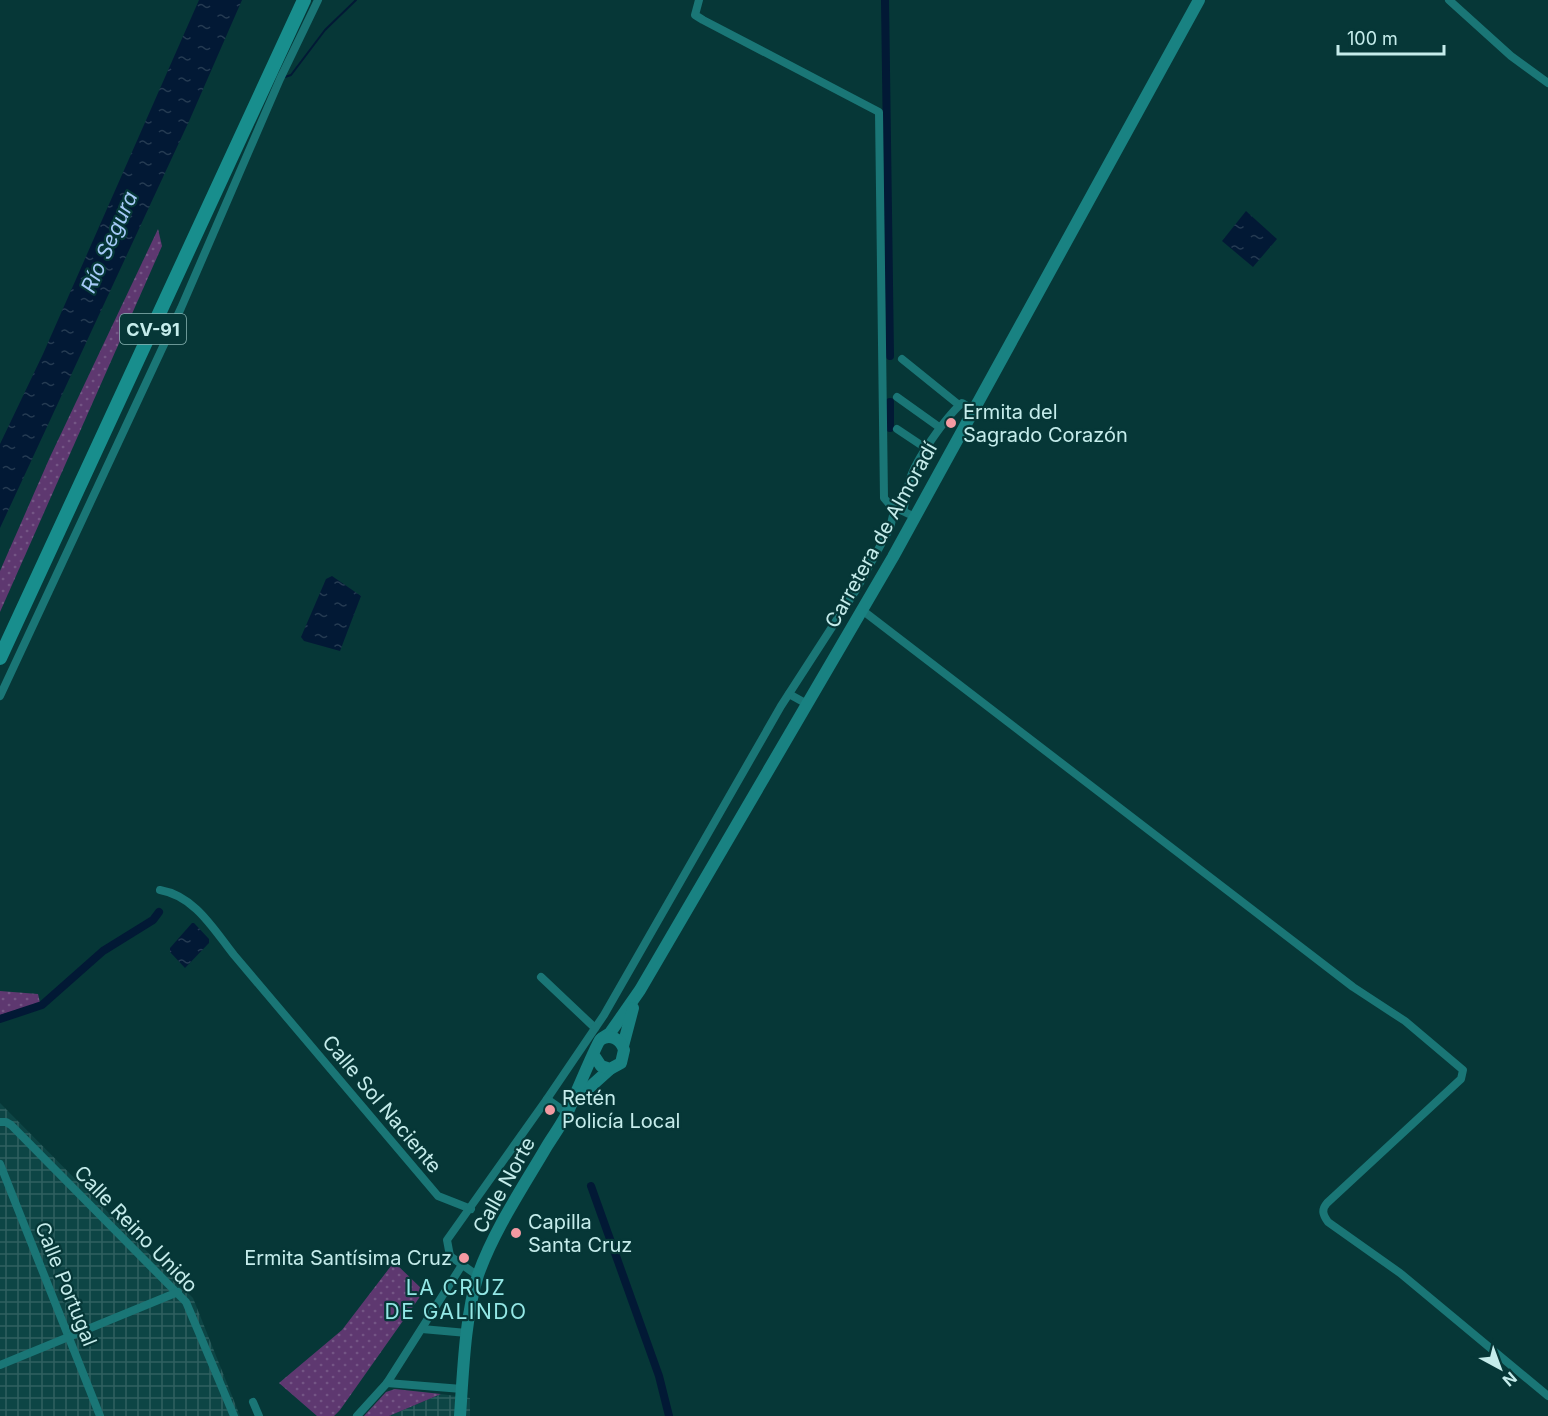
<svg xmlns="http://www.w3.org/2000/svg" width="1548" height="1416" viewBox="0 0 1548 1416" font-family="Inter,sans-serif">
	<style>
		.industrial { fill: url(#industrial-grid) }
		.green { fill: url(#green-dots) }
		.water { fill: url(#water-ripples) }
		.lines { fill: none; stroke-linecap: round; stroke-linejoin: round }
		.stream { stroke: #021935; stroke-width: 2 }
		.canal { stroke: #021935; stroke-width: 8 }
		.minor { stroke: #1a7676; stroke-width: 8 }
		.secondary { stroke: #198282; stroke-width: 12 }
		.primary { stroke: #188e8d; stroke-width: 14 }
		.poi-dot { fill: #f49aa2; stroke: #063737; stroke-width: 2 }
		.labels { text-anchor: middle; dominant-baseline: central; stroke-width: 4.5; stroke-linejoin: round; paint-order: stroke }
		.shield { fill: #063737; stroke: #8cb6b5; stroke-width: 1.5 }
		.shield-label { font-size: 18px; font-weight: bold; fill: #c5eceb }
		.poi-label { font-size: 20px; fill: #c5eceb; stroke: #063737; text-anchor: start }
		.street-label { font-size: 20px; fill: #c5eceb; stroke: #063737 }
		.water-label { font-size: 21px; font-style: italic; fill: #a6caf7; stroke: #063737 }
		.neighbourhood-label { font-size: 21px; letter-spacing: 1.5px; fill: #94e8e6; stroke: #063737 }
	</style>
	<defs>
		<pattern id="industrial-grid" width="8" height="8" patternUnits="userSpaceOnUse" patternTransform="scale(1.5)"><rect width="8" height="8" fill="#0d4545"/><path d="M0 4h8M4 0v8" fill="none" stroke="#2f6060"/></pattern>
		<pattern id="green-dots" width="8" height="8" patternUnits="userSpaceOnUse" patternTransform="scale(1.5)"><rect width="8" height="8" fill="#5e3870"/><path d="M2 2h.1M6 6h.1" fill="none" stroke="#745585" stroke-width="1.8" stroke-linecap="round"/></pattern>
		<pattern id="water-ripples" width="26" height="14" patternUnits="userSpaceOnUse" patternTransform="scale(1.5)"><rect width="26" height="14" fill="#021935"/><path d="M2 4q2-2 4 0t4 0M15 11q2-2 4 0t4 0" fill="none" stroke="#253b52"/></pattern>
	</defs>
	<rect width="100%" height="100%" fill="#063737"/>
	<g class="industrial">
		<polygon points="0,1103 193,1298 240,1416 0,1416"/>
		<polygon points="441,1394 470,1398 470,1416 389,1416"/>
	</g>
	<g class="green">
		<polygon points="158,229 162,246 0,612 0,571 50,457"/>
		<polygon points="0,991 38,994 40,1003 0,1015"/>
		<polygon points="394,1262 424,1291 340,1410 334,1416 317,1416 279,1383 342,1330"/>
		<polygon points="395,1389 441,1394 389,1416 364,1416 386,1392"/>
	</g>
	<g class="water">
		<polygon points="199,0 242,0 190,119 0,528 0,444 43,354"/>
		<polygon points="1246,211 1277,239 1253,267 1222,241"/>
		<polygon points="332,576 361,596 340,651 304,641 301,637 326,579"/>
		<polygon points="192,923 194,923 209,939 209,943 185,968 170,952 170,948"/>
	</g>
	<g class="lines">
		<polyline class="stream" points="285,77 291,75 325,30 356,0"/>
		<g class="canal">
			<polyline points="885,0 890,356"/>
			<polyline points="890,428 890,402"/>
			<polyline points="0,1019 42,1005 103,951 153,920 159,912"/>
			<polyline points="591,1186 659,1376 669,1416"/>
		</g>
		<g class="minor">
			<polyline points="699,0 695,15 703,20 879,112 884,498 890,505 915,517"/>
			<polyline points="1449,0 1511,56 1548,83"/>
			<polyline points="902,359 959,405"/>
			<polyline points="897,397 939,427"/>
			<polyline points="897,429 927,449"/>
			<path d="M903 511C906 500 907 489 910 479 916 459 946 417 962 403L974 410"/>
			<path d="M862 610 1353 987 1405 1021 1463 1070 1461 1079 1327 1203C1321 1210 1323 1215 1328 1222L1400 1273 1548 1396"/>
			<polyline points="789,694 807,704"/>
			<polyline points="0,696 181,308 280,79 318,0"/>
			<path d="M160 890C195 896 214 930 234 955L438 1196 471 1209"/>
			<polyline points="541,977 595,1028"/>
			<polyline points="547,1099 604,1015 781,706 856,590 890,528 895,507"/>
			<polyline points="0,1122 6,1122 11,1125 186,1302 234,1416"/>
			<polyline points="0,1164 100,1416"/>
			<polyline points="478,1276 450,1256 447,1240 547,1099 567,1113"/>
			<polyline points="422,1329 467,1333"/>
			<polyline points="0,1365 178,1292"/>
			<polyline points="387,1383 462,1389"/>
			<polyline points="253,1402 259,1416"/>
			<polyline points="357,1416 387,1383 462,1265"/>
		</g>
		<g class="secondary">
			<polyline points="602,1038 610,1033 640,990 893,557 1199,0"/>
			<polyline points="623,1046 633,1008"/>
			<polyline points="580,1096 610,1069"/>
			<path d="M460 1416C463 1373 465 1316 478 1275 494 1230 523 1187 547 1146 555 1133 565 1120 570 1107 574 1098 597 1043 600 1040 610 1033 621 1039 624 1050L621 1063 610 1069 601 1066 593 1054"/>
		</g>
		<polyline class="primary" points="0,658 304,0"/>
	</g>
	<g class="poi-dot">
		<circle cx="951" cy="423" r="6"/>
		<circle cx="550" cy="1110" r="6"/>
		<circle cx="516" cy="1233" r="6"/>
		<circle cx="464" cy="1258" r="6"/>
	</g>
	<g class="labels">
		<rect class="shield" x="120" y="314" width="66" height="30" rx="4.5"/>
		<g class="shield-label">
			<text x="153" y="329">CV-91</text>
		</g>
		<g class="poi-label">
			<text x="963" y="412">Ermita del<tspan x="963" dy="23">Sagrado Corazón</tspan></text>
			<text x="562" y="1098">Retén<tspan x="562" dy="23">Policía Local</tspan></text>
			<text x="528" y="1222">Capilla<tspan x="528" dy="23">Santa Cruz</tspan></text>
			<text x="452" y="1258" text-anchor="end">Ermita Santísima Cruz</text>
		</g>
		<g class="street-label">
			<text transform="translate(881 535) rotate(-61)">Carretera de Almoradí</text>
			<text transform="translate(382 1104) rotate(50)">Calle Sol Naciente</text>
			<text transform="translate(504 1185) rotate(-61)">Calle Norte</text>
			<text transform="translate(136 1229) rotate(46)">Calle Reino Unido</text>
			<text transform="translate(66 1284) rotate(68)">Calle Portugal</text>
		</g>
		<g class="water-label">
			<text transform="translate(109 242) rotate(-66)">Río Segura</text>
		</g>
		<g class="neighbourhood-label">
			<text x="456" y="1287">LA CRUZ<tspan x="456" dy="24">DE GALINDO</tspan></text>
		</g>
	</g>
	<g transform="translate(1500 1368) rotate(139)" stroke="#063737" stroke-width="4.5" paint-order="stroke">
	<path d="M0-4.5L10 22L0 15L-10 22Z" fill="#c5eceb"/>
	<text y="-9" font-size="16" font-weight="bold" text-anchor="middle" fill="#c5eceb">N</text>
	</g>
	<path d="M1338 45v9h106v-9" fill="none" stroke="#c5eceb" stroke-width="3"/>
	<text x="1347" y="45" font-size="18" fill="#c5eceb" stroke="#063737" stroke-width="4.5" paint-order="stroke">100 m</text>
</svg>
